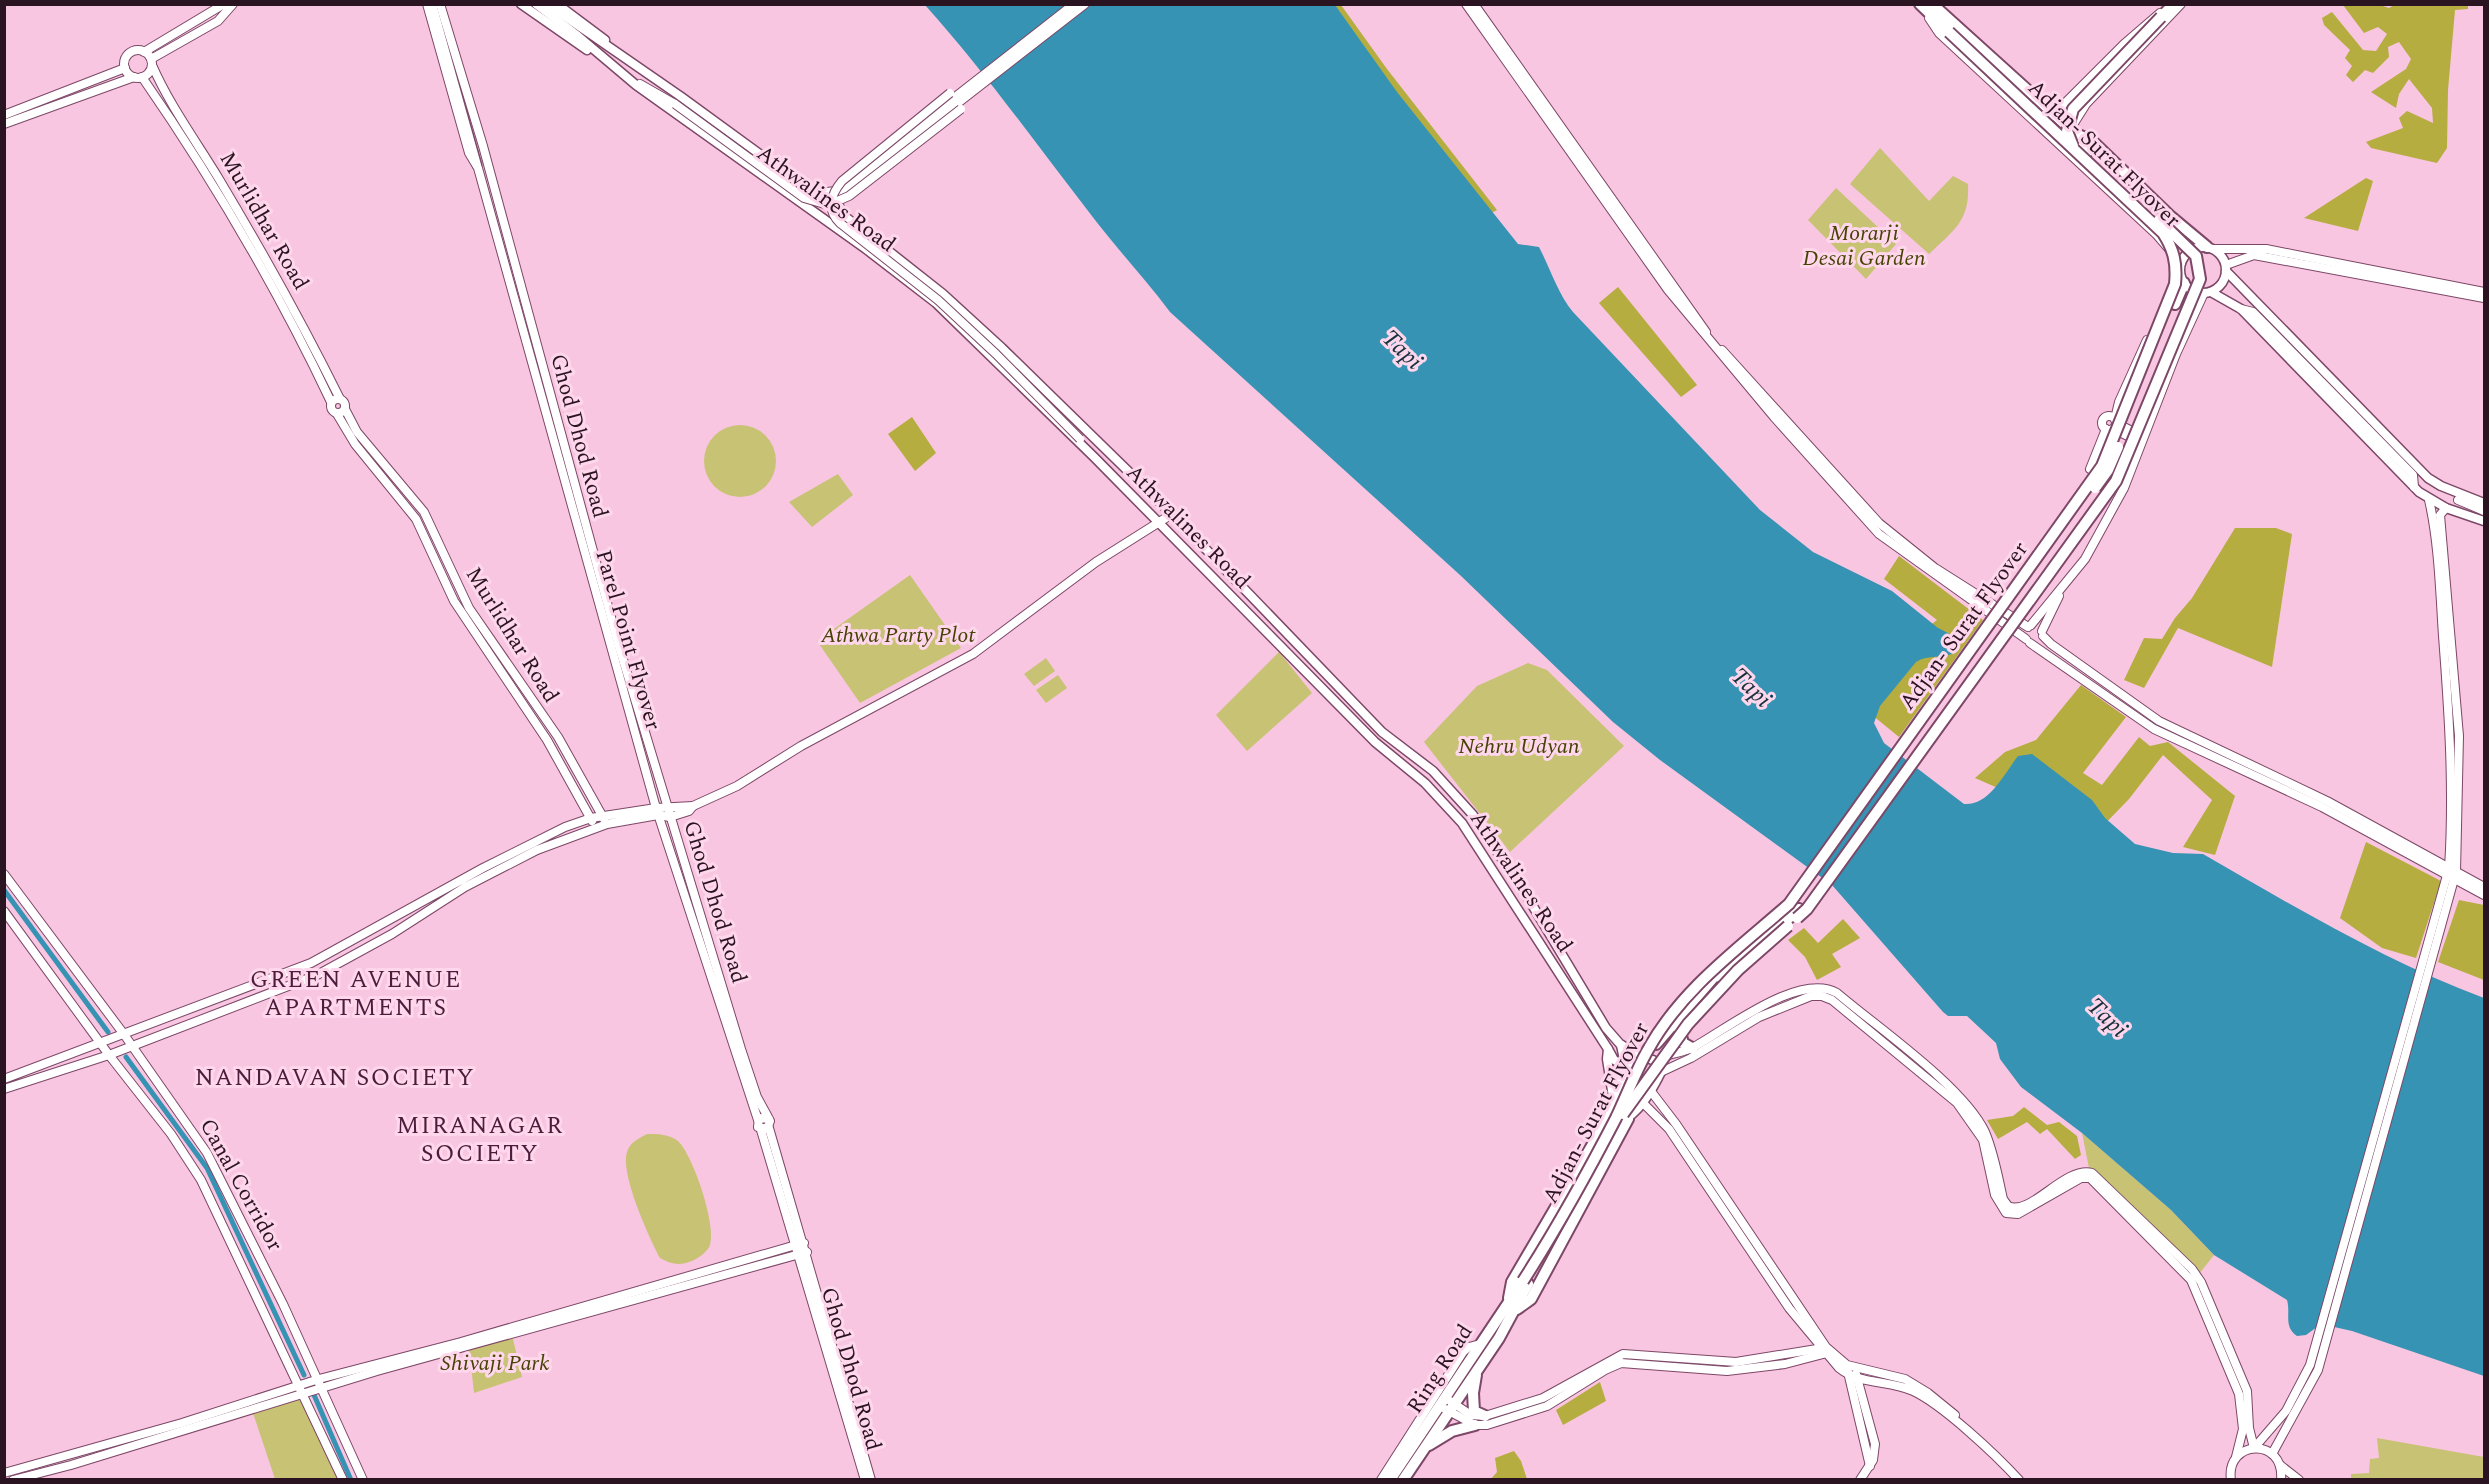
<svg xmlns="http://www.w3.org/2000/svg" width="2489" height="1484" viewBox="0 0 2489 1484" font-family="Spectral,serif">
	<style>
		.green { fill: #c8c274 }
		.forest { fill: #b5ad3f }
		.water { fill: #3793b3 }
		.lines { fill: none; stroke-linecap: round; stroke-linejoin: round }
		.canal { stroke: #3793b3; stroke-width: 5 }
		.secondary-casing { stroke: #7d4767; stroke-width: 10 }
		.primary-casing { stroke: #7d4767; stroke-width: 11 }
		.highway-casing { stroke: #7d4767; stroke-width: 14 }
		.secondary { stroke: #fff; stroke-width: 8 }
		.primary { stroke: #fff; stroke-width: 8 }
		.highway { stroke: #fff; stroke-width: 10 }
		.secondary-bridge-casing { stroke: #7d4767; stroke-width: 10; stroke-linecap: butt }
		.highway-bridge-casing { stroke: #7d4767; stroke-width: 14; stroke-linecap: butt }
		.secondary-bridge { stroke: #fff; stroke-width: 8 }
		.highway-bridge { stroke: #fff; stroke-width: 10 }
		.labels { text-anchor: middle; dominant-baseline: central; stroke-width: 6; stroke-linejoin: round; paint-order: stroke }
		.street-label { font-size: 22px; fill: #2b1421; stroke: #fed7ec }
		.park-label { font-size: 22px; font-style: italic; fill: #464203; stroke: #fed7ec }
		.water-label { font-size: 24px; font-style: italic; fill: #16313c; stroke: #fed7ec }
		.neighbourhood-label { font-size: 24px; letter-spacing: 1.5px; fill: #4d1c3b; stroke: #fed7ec }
	</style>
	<rect width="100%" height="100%" fill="#f9c6e1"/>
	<g class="green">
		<path d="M1880 148 1929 201 1953 176 1968 184C1970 221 1954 230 1929 254L1850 184Z"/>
		<polygon points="1836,188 1896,244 1866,279 1808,220"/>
		<circle cx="740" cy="461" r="36"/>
		<polygon points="838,474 853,495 812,527 789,502"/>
		<polygon points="910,575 961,648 860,703 817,641"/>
		<polygon points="1279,652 1312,693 1247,751 1216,715"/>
		<polygon points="1046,658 1055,671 1034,686 1024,674"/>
		<polygon points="1528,663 1547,670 1624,746 1510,852 1424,742 1477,686"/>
		<polygon points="1058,675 1067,688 1046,703 1036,690"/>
		<polygon points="2082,1133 2171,1210 2214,1255 2199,1274 2089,1168"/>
		<path d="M647 1134C658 1134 669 1134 678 1141 693 1155 717 1226 710 1245 708 1251 700 1257 694 1260 681 1266 672 1265 660 1258 649 1237 620 1174 627 1152 630 1142 638 1139 647 1134Z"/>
		<polygon points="512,1335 522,1377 474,1393 469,1347"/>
		<polygon points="301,1398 339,1479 275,1479 253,1413"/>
		<polygon points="2377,1438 2484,1457 2484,1479 2351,1479 2351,1474 2369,1473 2370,1459 2379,1458"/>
	</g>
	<g class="forest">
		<polygon points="2396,4 2468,5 2468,9 2455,10 2448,90 2447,148 2437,163 2371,148 2366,142 2403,128 2399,118 2407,111 2433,123 2432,108 2409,79 2399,94 2396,108 2371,92 2406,69 2411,59 2399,42 2388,47 2389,57 2373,73 2365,70 2353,82 2346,75 2352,66 2345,58 2350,50 2324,25 2322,18 2332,12 2363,50 2376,51 2387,34 2378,27 2364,33 2343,5 2380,5 2389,8"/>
		<polygon points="1326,5 1341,5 1387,69 1497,210 1486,216"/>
		<polygon points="2366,178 2373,181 2358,231 2304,218"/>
		<polygon points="1618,287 1697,385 1681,397 1599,303"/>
		<polygon points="912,417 936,453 915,471 888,434"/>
		<polygon points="2235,528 2276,528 2292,534 2272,667 2178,628 2144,688 2124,680 2144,638 2162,639 2175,618 2192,598"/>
		<polygon points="1899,556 1983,620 1899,737 1844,692 1937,620 1884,579"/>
		<polygon points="2081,685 2126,717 2083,773 2102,785 2139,737 2150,746 2168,742 2235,796 2215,855 2183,847 2212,800 2163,755 2129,799 2097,832 1975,778 2005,752 2036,740"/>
		<polygon points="2366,842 2441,881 2416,958 2382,948 2340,918"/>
		<polygon points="2459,900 2484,905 2484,980 2438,962"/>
		<polygon points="1843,919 1860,938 1832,954 1841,967 1817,980 1805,957 1788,940 1804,928 1818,943"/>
		<polygon points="2024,1107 2047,1125 2059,1122 2077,1136 2081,1155 2075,1159 2047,1129 2040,1134 2027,1122 1998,1139 1987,1120 2013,1116"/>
		<polygon points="1600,1382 1606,1401 1563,1425 1556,1410"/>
		<polygon points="1514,1451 1521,1461 1527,1479 1491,1479 1497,1472 1495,1458"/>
	</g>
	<path class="water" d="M925 5H1335L1397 92 1518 244 1539 247C1550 268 1558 294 1573 312L1760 510 1813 552 1892 591 1938 628 1954 636 1958 644 1957 652C1943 659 1928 654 1916 662L1880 706 1874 723 1884 743 1964 804C1989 806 2004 774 2018 756L2032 754 2092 800 2105 818 2135 844 2173 853 2203 854C2291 905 2389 963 2484 998V1376L2352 1331 2321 1324 2306 1335 2297 1336C2283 1326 2291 1314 2287 1300L2214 1255 2171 1210 2082 1133 2021 1087 2000 1059 1996 1043 1967 1016H1948L1943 1012 1832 885 1660 760 1613 722 1460 575 1170 312C1146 280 1119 251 1095 220 1039 148 986 73 925 5Z"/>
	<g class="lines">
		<g class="canal">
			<polyline points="4,890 108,1032"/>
			<polyline points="126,1057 207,1168 304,1375"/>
			<polyline points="314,1395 351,1480"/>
		</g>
		<defs>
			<g id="secondary">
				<polyline points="427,4 469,153 478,168 656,808 758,1120"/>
				<polyline points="440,4 483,146 618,643 741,1049 757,1097 769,1119 770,1121 767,1129 758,1127 759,1118 769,1119"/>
				<polyline points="1466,4 1668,290 1774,417 1879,534 2026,639"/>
				<polyline points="1474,4 1706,332"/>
				<polyline points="1929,18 1939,33 2156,234 2181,263"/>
				<circle cx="138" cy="64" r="14"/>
				<polyline points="144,52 224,4"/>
				<polyline points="151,59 218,21 233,4"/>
				<path d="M152 65C170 106 196 141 219 179 262 251 303 324 340 399"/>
				<path d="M142 77C214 181 277 288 331 402"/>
				<polyline points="640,84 675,104"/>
				<polyline points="4,115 125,68"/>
				<polyline points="2052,116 2124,44 2160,13"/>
				<polyline points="2074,123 2086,104 2181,4"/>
				<polyline points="4,124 134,77"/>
				<polyline points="810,190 820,193 835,191 1074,4"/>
				<polyline points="843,215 838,202 846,190 1085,4"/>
				<polyline points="2214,249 2266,249 2484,292"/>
				<polyline points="2226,265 2254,255 2484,298"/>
				<polyline points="2241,309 2253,312 2413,475 2414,487"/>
				<polyline points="1722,350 1879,523 1935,568 2028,627"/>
				<circle cx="338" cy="406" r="7"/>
				<polyline points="345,409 357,432 424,512 469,608 558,737 604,819"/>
				<polyline points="337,414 355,444 416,519 454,601 547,740 592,821"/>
				<circle cx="2109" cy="423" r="7"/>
				<polyline points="2115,419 2119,402 2147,340"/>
				<polyline points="2116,423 2138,434"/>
				<polyline points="2113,429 2136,440"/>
				<polyline points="2101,475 2090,469 2106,429"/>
				<polyline points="2458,500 2484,511"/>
				<polyline points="2031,625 2085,559 2124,488 2176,354 2204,293"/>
				<polyline points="2042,631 2059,596"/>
				<polyline points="2043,636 2051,644 2159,721 2327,801 2484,887"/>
				<polyline points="2030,643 2154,729 2322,807 2484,895"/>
				<polyline points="693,806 737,786 801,746 973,654 1096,562 1172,514"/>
				<polyline points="4,874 123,1033 207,1153 283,1304 363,1480"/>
				<polyline points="4,911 109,1055 171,1134 201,1180 343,1480"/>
				<path d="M1665 1056C1674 1053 1683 1052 1692 1048 1726 1030 1799 971 1837 993 1878 1028 1963 1086 1985 1132 1994 1153 1998 1177 2003 1199L2008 1206C2031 1217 2064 1166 2092 1173L2192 1269 2201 1282 2247 1391 2249 1428 2254 1448"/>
				<polyline points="1661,1072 1691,1058 1759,1017 1811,996 1822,996 1832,1000 1957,1103 1983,1140 1995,1195 2006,1213 2018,1214 2081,1178 2090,1178 2191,1280 2239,1394 2243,1429 2236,1457"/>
				<polyline points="4,1079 311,963 483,868 565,827 591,818 656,808 693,806 689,811 670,817 658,815 607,824 537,850 465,887 392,934 317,975 109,1055 4,1089"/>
				<polyline points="1650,1090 1676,1124 1826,1347 1847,1365 1905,1379 1928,1393 1955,1415"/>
				<path d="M1642 1102 1669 1129 1789 1308 1839 1368C1859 1385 1890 1380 1913 1391 1943 1405 1996 1455 2019 1480"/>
				<polyline points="769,1128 871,1480"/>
				<polyline points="761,1130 865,1480"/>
				<polyline points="1848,1372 1870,1466"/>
				<polyline points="1856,1374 1875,1444 1873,1460 1860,1480"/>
				<polyline points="1450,1401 1471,1415 1485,1416 1543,1398 1623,1354 1736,1362 1823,1348"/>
				<polyline points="1445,1409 1475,1425 1487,1425 1547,1406 1605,1370 1621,1363 1727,1371 1785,1364 1827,1353"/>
				<path d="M2254 1448 2286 1411 2310 1365 2449 868C2454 790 2449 714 2443 636 2440 591 2439 544 2429 500"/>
				<polyline points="2272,1454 2318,1370 2456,872 2459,736 2440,515 2446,508"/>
				<polyline points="2280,1465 2299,1480"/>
				<polyline points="4,1473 182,1423 319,1379 461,1342 796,1245 798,1241 804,1243"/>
				<polyline points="13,1480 71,1465 377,1371 807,1252"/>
				<polyline points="1381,1480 1463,1352 1469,1347 1480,1344"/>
				<path d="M2231 1480C2225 1440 2285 1436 2281 1480"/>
			</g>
			<g id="primary">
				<polyline points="432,4 477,165"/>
				<polyline points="521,4 587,50"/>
				<polyline points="536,4 578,36 636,85 866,249 936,303 1094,457 1375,742 1425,783 1462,823 1608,1049 1607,1059 1614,1103"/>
				<polyline points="547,4 680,96 843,215 943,294 1002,348 1172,514 1382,732 1433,771 1473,815 1528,898 1606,1028 1620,1044 1639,1056"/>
				<polyline points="557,4 605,40"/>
				<circle cx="2203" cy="270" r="23"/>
				<polyline points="2226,271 2428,478 2441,486 2484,503"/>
				<polyline points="2211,292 2241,309 2419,492 2446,508 2484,521"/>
				<polyline points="1608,1049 1614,1060 1620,1063 1624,1060 1621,1045"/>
				<path d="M1639 1056 1653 1060 1661 1072C1652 1090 1639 1114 1620 1122L1613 1115C1612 1099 1625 1063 1639 1056Z"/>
			</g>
			<g id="highway">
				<polyline points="1920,4 1949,32"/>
				<polyline points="1932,4 2076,134 2092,141 2171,217 2207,247"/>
				<polyline points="2161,17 2174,4"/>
				<polyline points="2076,134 2087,152"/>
				<polyline points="2175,304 2184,283"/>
				<polyline points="1721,978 1799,909"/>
				<polyline points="1679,1029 1683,1043 1692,1048"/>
				<polyline points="1656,1044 1726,963"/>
				<polyline points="1509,1298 1512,1282 1613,1110"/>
				<polyline points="1517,1309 1531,1299 1628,1119"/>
				<polyline points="1476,1375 1473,1393 1474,1411 1485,1416"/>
				<polyline points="1429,1445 1452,1431 1475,1425"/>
				<polyline points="1390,1480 1523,1281"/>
				<polyline points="1403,1480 1499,1338 1528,1284"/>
			</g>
		</defs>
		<use href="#secondary" class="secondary-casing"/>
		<use href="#primary" class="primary-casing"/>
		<use href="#highway" class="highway-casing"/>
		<use href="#secondary" class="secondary"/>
		<use href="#primary" class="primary"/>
		<use href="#highway" class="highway"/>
		<defs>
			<g id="secondary-bridge">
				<path d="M950 93 842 181C831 194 826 210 840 223L938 300 996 354 1080 439"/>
				<polyline points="675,104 804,198 828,205 849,196 961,109"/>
			</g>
			<g id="highway-bridge">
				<polyline points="2073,146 2067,131 2073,109 2161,17"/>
				<polyline points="2095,488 2108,470 2118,447"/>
				<polyline points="1797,918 1807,909 2116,481 2200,279 2196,256 2159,220"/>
				<polyline points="1623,1114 1688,1024 1738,970 1788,926"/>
				<path d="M1523 1281C1557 1228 1587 1174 1616 1118 1627 1095 1636 1070 1649 1048 1682 989 1739 948 1789 904L2102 466 2175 284C2177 264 2174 250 2163 233L1949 32"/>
			</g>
		</defs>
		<use href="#secondary-bridge" class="secondary-bridge-casing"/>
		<use href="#highway-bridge" class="highway-bridge-casing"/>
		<use href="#secondary-bridge" class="secondary-bridge"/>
		<use href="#highway-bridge" class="highway-bridge"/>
	</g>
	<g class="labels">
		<g class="street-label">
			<text transform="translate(2104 154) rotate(44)">Adjan- Surat Flyover</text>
			<text transform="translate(826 199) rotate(36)">Athwalines Road</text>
			<text transform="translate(264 221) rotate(60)">Murlidhar Road</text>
			<text transform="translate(579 436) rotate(75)">Ghod Dhod Road</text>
			<text transform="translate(1188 527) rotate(45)">Athwalines Road</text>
			<text transform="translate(1964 626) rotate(-54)">Adjan- Surat Flyover</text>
			<text transform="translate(512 635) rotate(58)">Murlidhar Road</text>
			<text transform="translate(628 640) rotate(74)">Parel Point Flyover</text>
			<text transform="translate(1521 882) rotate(56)">Athwalines Road</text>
			<text transform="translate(715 902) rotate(73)">Ghod Dhod Road</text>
			<text transform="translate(1596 1113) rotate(-62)">Adjan- Surat Flyover</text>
			<text transform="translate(241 1185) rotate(61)">Canal Corridor</text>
			<text transform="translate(851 1369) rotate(74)">Ghod Dhod Road</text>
			<text transform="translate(1440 1369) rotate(-57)">Ring Road</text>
		</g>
		<g class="park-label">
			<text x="1864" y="233">Morarji<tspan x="1864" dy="25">Desai Garden</tspan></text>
			<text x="898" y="635">Athwa Party Plot</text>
			<text x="1519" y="746">Nehru Udyan</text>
			<text x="495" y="1363">Shivaji Park</text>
		</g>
		<g class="water-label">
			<text transform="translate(1402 350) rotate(44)">Tapi</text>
			<text transform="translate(1751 688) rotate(44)">Tapi</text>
			<text transform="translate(2107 1018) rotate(44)">Tapi</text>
		</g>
		<g class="neighbourhood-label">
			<text x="356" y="980">GREEN AVENUE<tspan x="356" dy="28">APARTMENTS</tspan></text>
			<text x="335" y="1078">NANDAVAN SOCIETY</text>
			<text x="480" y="1126">MIRANAGAR<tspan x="480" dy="28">SOCIETY</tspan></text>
		</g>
	</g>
	<rect width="2489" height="1484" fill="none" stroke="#2b1421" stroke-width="12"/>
</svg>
